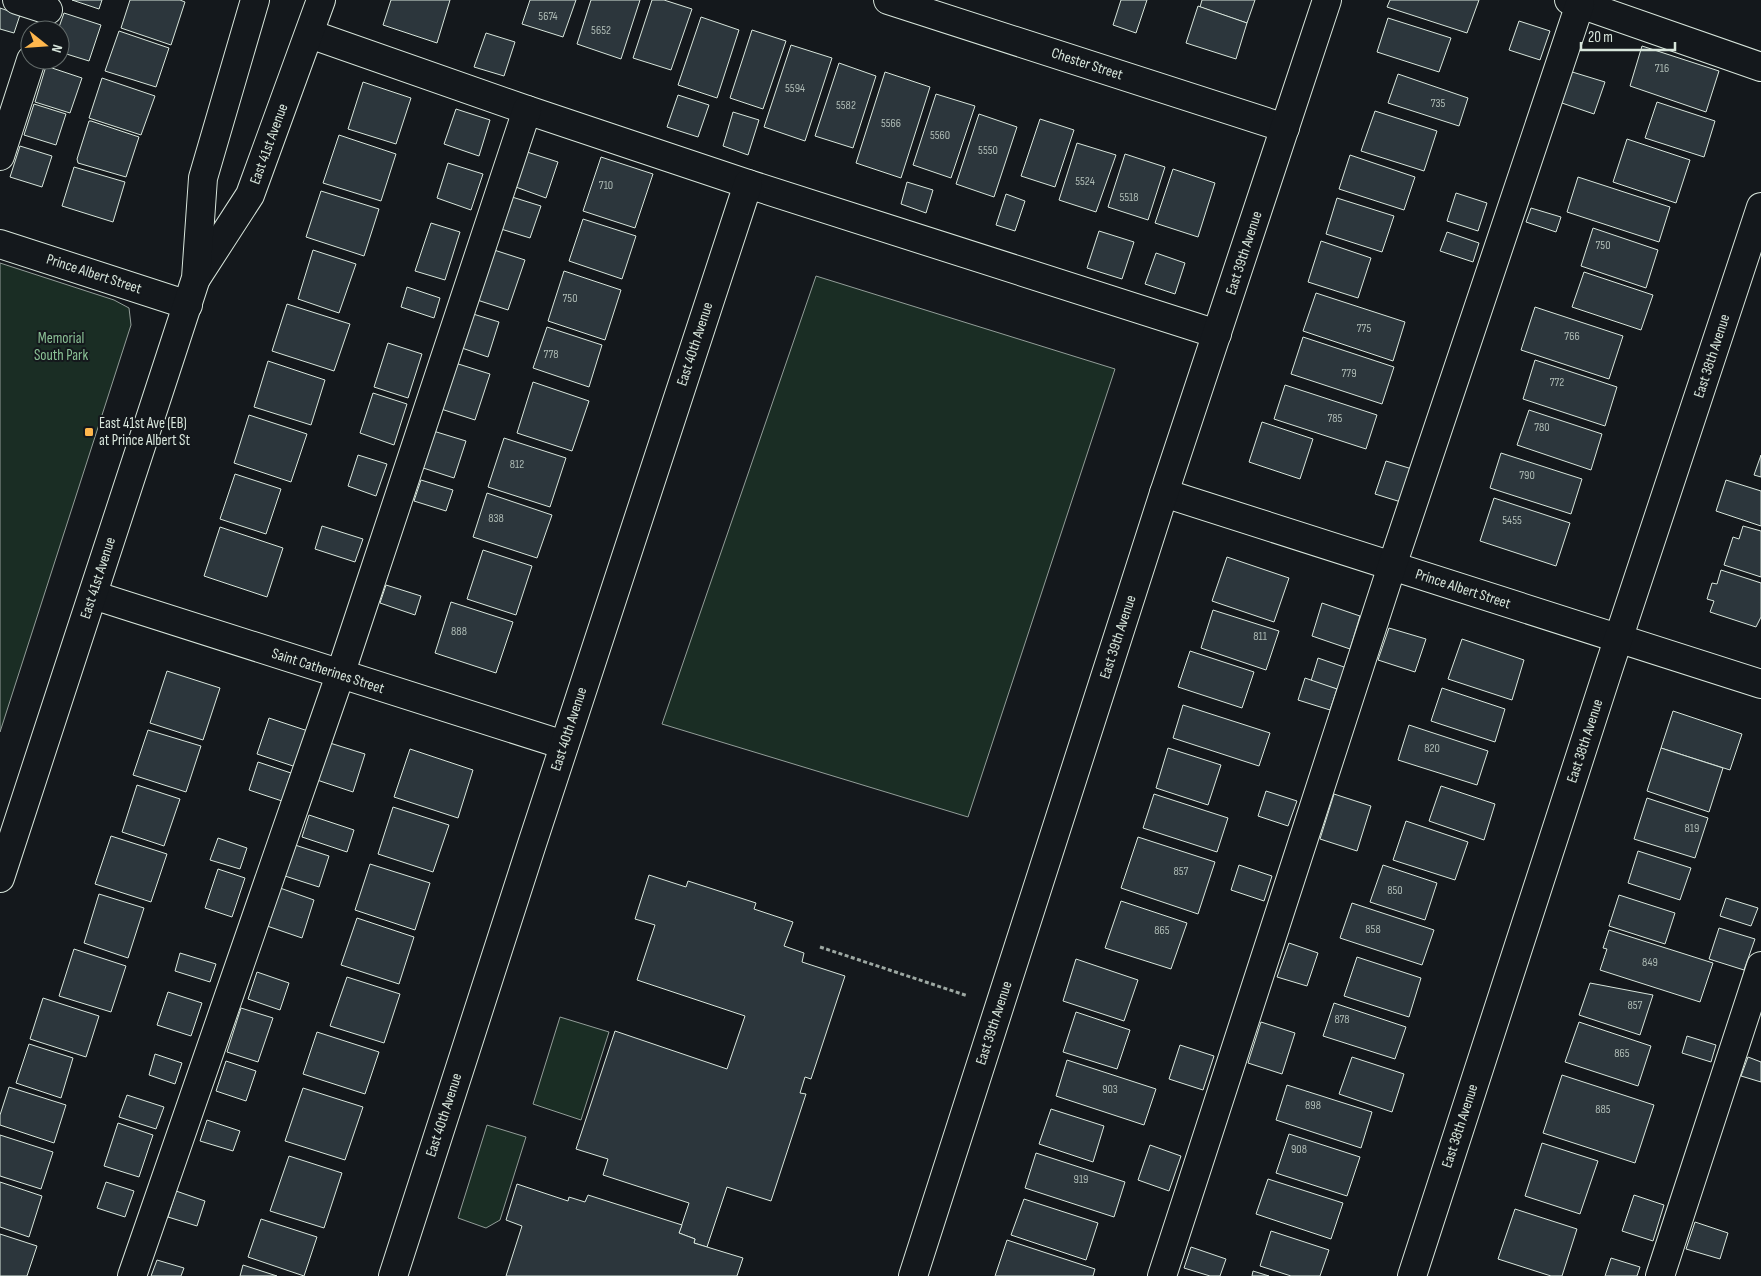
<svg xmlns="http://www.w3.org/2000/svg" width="1761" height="1276" viewBox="0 0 1761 1276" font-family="'Sofia Sans Condensed',sans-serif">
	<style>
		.green { fill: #1a2d24; stroke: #939e99 }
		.building { fill: #2c363c; stroke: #d8e6dc }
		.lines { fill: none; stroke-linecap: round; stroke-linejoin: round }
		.minor-casing { stroke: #d8e6dc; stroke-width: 30 }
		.major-casing { stroke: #d8e6dc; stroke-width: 30 }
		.path { stroke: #9da8a2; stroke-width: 3; stroke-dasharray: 4 2.5; stroke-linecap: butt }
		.minor { stroke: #14181c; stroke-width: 28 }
		.major { stroke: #14181c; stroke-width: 28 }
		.poi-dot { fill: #ffb74d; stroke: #14181c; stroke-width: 2 }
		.labels { text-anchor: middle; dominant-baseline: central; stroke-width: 4; stroke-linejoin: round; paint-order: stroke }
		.number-label { font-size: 12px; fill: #adbab4 }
		.street-label { font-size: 15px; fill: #d8e6dc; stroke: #14181c }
		.park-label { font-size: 15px; fill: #8ac095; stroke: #14181c }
		.poi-label { font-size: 15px; fill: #d8e6dc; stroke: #14181c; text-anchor: start }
	</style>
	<rect width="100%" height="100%" fill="#14181c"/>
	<g class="green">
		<polygon points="0,263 114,300 129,308 131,325 0,732"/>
		<polygon points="816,276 1115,369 968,817 662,724"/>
		<polygon points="560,1017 609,1032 581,1120 533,1104"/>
		<polygon points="487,1125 526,1137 500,1220 486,1228 458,1218"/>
	</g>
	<g class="building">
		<polygon points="72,0 102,0 99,9"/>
		<polygon points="130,0 180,0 185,2 171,45 121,28"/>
		<polygon points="391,0 450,0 437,43 383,25"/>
		<polygon points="530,0 576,0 563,37 522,24"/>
		<polygon points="591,0 640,0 621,59 577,44"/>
		<polygon points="652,0 664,0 692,9 671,70 633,58"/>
		<polygon points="1121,0 1147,0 1136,33 1113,25"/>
		<polygon points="1202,0 1255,0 1247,23 1200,7"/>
		<polygon points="1390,0 1479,0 1467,33 1387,7"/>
		<polygon points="1198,6 1247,23 1236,59 1186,43"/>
		<polygon points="0,8 20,15 14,33 0,29"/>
		<polygon points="64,13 101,25 89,61 60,52 60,30 58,30"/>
		<polygon points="701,17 739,30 717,98 678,85"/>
		<polygon points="1388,18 1451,38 1439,72 1377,52"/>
		<polygon points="1519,21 1550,31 1540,60 1509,50"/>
		<polygon points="752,30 786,41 763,109 730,98"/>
		<polygon points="119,31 169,48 156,87 105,71"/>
		<polygon points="486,33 515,42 504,76 474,67"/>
		<polygon points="791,45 832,58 805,141 764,127"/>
		<polygon points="1642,46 1719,71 1706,112 1630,86"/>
		<polygon points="839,63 876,76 853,148 815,136"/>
		<polygon points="46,66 82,78 70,113 35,102"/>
		<polygon points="1569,71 1605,82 1594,114 1559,102"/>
		<polygon points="885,72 930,87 901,178 856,163"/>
		<polygon points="1398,74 1468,98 1459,126 1388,103"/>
		<polygon points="102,78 155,96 141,135 89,118"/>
		<polygon points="363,82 411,98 396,144 348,129"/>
		<polygon points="936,94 975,106 951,178 913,165"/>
		<polygon points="678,95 709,105 698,137 667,127"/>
		<polygon points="1657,102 1715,121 1704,157 1645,138"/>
		<polygon points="34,104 66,114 56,145 24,135"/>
		<polygon points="456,109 490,120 479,156 444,144"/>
		<polygon points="1375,111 1437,131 1424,171 1361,151"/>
		<polygon points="733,112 759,120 748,155 723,146"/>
		<polygon points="979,114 1017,127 994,197 956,184"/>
		<polygon points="1040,119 1074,130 1055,187 1021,176"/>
		<polygon points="89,121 91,121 139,137 126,177 78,163 77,159"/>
		<polygon points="339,135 396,154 381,201 323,183"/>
		<polygon points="1627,139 1690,160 1676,203 1613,182"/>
		<polygon points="1077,143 1116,155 1096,212 1059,200"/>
		<polygon points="20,146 52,156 42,187 10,177"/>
		<polygon points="524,151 558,162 546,198 513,186"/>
		<polygon points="1125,154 1165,167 1148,220 1108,207"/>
		<polygon points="1350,155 1415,177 1404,210 1339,189"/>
		<polygon points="601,157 653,174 635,228 583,211"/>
		<polygon points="448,163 483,174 471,210 437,198"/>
		<polygon points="74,167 125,182 113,222 62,206"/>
		<polygon points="1173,169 1215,183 1198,237 1155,223"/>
		<polygon points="1578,177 1670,207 1659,242 1567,212"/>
		<polygon points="907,182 933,190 926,213 901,204"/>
		<polygon points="321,191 379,209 364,256 306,237"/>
		<polygon points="1456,193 1487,203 1478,231 1447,221"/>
		<polygon points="1006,194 1025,201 1015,231 996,225"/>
		<polygon points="512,197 541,206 530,238 501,229"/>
		<polygon points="1337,198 1394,216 1382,252 1326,234"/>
		<polygon points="1531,208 1561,217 1556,232 1526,222"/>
		<polygon points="583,219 636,236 622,279 569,261"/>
		<polygon points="431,223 460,232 445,280 415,271"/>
		<polygon points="1593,228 1658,250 1646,288 1581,266"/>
		<polygon points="1099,231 1134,242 1122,279 1087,268"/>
		<polygon points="1447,232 1479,243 1473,262 1440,251"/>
		<polygon points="1321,241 1371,258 1358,298 1308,282"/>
		<polygon points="488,248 525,260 508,310 471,298"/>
		<polygon points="313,250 356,264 339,313 298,299"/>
		<polygon points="1156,253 1185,263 1175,294 1145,284"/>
		<polygon points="564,271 621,290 605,340 548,321"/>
		<polygon points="1584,272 1653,295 1641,330 1572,307"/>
		<polygon points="407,287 440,298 434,318 401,307"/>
		<polygon points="1316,293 1405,322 1393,361 1303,331"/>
		<polygon points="287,304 350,324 334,371 272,351"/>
		<polygon points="1535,307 1623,336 1609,379 1521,350"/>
		<polygon points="470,313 499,322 488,357 459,347"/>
		<polygon points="547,327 602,345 589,387 533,368"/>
		<polygon points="1303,337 1394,367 1382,404 1291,374"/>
		<polygon points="388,343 422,354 408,398 374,387"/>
		<polygon points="1535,360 1617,387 1605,426 1523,399"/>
		<polygon points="268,361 325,380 311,425 254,407"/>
		<polygon points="452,362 490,374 475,420 438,408"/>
		<polygon points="533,382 589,401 572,451 517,433"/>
		<polygon points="1285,385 1377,415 1366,449 1274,419"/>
		<polygon points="373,393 407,404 394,445 360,433"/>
		<polygon points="1529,410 1602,434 1591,470 1517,445"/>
		<polygon points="249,415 307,434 291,482 234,463"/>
		<polygon points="1262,422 1313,439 1300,479 1249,462"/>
		<polygon points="430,430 466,441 454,478 417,466"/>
		<polygon points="504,438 566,458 550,507 488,487"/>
		<polygon points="1501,453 1582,479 1571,514 1490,488"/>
		<polygon points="358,455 387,464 376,496 348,486"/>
		<polygon points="1761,455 1761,477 1754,475"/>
		<polygon points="1386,461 1412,469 1401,502 1375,494"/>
		<polygon points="235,474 281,489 266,534 220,519"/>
		<polygon points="421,480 453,490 446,511 414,501"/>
		<polygon points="1726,480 1761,491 1761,526 1716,511"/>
		<polygon points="487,493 552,515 537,558 473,537"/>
		<polygon points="1494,498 1570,523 1556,566 1480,541"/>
		<polygon points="322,526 363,539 355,562 315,549"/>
		<polygon points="1743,526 1761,531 1761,577 1724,565 1733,537 1739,539"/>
		<polygon points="220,527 283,548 267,597 204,576"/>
		<polygon points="483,550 532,566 516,615 467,599"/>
		<polygon points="1227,557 1289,578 1274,622 1212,601"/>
		<polygon points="1721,570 1761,583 1761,617 1756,627 1710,612 1714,601 1707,599 1712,583 1717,584"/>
		<polygon points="386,585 421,596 415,615 380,603"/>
		<polygon points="451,602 513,622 496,673 435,653"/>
		<polygon points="1322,603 1360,616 1350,649 1312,636"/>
		<polygon points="1213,610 1279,631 1266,670 1201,648"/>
		<polygon points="1389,628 1426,639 1415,672 1378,660"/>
		<polygon points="1462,639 1524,660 1512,700 1448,679"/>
		<polygon points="1190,651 1254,672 1242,708 1178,687"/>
		<polygon points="1318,658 1347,668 1340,690 1311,681"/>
		<polygon points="167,671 220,688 203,740 150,723"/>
		<polygon points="1305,678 1337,689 1330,710 1298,700"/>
		<polygon points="1442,688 1505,709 1495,742 1431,721"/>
		<polygon points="1183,705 1270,733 1259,766 1173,738"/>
		<polygon points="1673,711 1742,734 1730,770 1661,748"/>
		<polygon points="269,718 308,731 296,767 257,754"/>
		<polygon points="1409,725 1488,751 1477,785 1398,760"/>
		<polygon points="148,730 201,746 186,792 133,775"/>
		<polygon points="330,743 365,754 353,792 317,780"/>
		<polygon points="1168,748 1221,765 1208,805 1156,788"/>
		<polygon points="1661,748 1723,768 1709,812 1647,791"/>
		<polygon points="410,749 473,770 458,818 394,797"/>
		<polygon points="258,762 291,773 282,801 249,790"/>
		<polygon points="137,785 180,799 164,846 122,832"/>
		<polygon points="1441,786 1495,804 1484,840 1429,821"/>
		<polygon points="1266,791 1297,801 1288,826 1258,816"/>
		<polygon points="1154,794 1228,818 1217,852 1143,828"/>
		<polygon points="1334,794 1371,806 1357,851 1320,839"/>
		<polygon points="1647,798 1708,818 1695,858 1634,839"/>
		<polygon points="393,807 449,825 433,872 378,854"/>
		<polygon points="309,815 354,830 347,852 302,837"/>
		<polygon points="1406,821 1468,842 1455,880 1393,860"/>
		<polygon points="111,836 167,854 151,902 95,884"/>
		<polygon points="1138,837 1215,862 1198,914 1121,888"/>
		<polygon points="218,838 247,848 240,869 210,860"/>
		<polygon points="295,845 329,856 319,887 285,876"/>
		<polygon points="1638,851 1691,868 1680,900 1628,883"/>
		<polygon points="370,864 430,883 415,930 355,910"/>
		<polygon points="1239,865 1272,876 1264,901 1231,890"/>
		<polygon points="1383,865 1437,883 1425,920 1370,902"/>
		<polygon points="218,869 245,878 232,917 205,908"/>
		<polygon points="649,875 686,887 688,881 756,903 754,909 793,922 784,946 804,953 802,962 845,976 811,1079 805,1077 800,1093 806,1094 771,1201 727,1187 707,1247 694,1243 695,1239 679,1233 689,1203 603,1175 608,1159 576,1149 615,1031 727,1069 745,1016 637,980 655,925 635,919"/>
		<polygon points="280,888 314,900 302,938 267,926"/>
		<polygon points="99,894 144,908 128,958 84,943"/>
		<polygon points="1619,895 1675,913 1665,944 1609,926"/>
		<polygon points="1726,898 1758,908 1751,926 1720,916"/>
		<polygon points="1121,901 1187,923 1171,969 1105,948"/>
		<polygon points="1352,903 1434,930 1422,965 1340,938"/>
		<polygon points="357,918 414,937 399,984 341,965"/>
		<polygon points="1719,928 1755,939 1744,970 1709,959"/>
		<polygon points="1609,930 1713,963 1700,1002 1600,970 1607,949 1603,948"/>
		<polygon points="1289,943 1318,953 1307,986 1277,977"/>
		<polygon points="74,949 126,966 111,1012 59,996"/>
		<polygon points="180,953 216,964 210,982 175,971"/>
		<polygon points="1357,957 1421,978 1409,1017 1344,996"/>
		<polygon points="1076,959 1138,980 1124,1021 1063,1001"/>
		<polygon points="257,972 289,983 280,1010 248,999"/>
		<polygon points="347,977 400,994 384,1043 330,1026"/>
		<polygon points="1590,983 1653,995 1640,1035 1579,1015"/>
		<polygon points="168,992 202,1003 191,1036 157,1025"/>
		<polygon points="43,998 99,1016 86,1057 30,1039"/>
		<polygon points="1334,1003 1406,1027 1395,1059 1323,1036"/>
		<polygon points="241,1008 273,1018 258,1062 227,1052"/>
		<polygon points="1076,1012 1130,1030 1117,1069 1063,1052"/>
		<polygon points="1261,1022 1295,1033 1282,1074 1248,1063"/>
		<polygon points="1579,1022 1651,1046 1638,1086 1565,1062"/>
		<polygon points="317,1032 379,1052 365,1094 303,1074"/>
		<polygon points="1687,1036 1716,1045 1711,1062 1682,1053"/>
		<polygon points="29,1044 73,1058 61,1098 16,1083"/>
		<polygon points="1180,1045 1214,1056 1203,1090 1169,1079"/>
		<polygon points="155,1054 182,1063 175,1084 149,1075"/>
		<polygon points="1352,1057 1404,1074 1392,1112 1339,1094"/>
		<polygon points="1748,1057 1761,1062 1761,1082 1741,1076"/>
		<polygon points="1067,1060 1156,1089 1144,1125 1056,1096"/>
		<polygon points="226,1061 256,1071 246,1101 216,1091"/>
		<polygon points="1562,1075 1654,1105 1635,1163 1543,1133"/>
		<polygon points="1287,1085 1372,1112 1361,1148 1276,1120"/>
		<polygon points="9,1087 66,1105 54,1143 0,1125 0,1115"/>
		<polygon points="303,1088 363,1107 345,1160 285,1141"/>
		<polygon points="127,1095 164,1107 156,1129 119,1117"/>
		<polygon points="1051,1109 1104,1126 1093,1162 1039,1144"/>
		<polygon points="207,1120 240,1131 233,1151 200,1141"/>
		<polygon points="118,1123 153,1135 139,1177 104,1166"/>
		<polygon points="1289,1134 1360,1157 1347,1196 1276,1173"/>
		<polygon points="0,1135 53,1152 41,1189 0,1176"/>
		<polygon points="1542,1143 1598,1161 1580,1214 1525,1196"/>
		<polygon points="1150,1145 1181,1156 1169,1191 1138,1180"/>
		<polygon points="1036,1153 1125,1182 1114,1217 1025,1188"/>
		<polygon points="289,1156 342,1173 324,1228 270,1211"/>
		<polygon points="1268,1179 1343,1203 1331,1239 1256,1214"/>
		<polygon points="0,1182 42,1196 29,1237 0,1227"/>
		<polygon points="106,1182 134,1191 125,1217 97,1208"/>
		<polygon points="517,1184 568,1201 569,1197 585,1202 588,1195 682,1225 679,1233 695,1239 694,1243 743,1258 737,1276 506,1276 522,1226 506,1220"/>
		<polygon points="176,1191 205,1201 197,1226 168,1217"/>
		<polygon points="1634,1195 1664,1205 1653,1241 1622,1231"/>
		<polygon points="1024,1199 1098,1223 1086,1260 1011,1235"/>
		<polygon points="1515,1209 1577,1229 1562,1276 1551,1276 1498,1259"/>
		<polygon points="261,1219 317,1237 304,1276 248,1257"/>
		<polygon points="1695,1222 1728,1233 1720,1259 1686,1249"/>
		<polygon points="1271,1231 1329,1250 1320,1276 1291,1276 1260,1266"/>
		<polygon points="0,1234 37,1246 27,1276 0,1276"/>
		<polygon points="1007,1240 1095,1269 1093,1276 995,1276"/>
		<polygon points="1191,1247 1226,1259 1220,1276 1210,1276 1184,1268"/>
		<polygon points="1611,1258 1640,1267 1637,1276 1605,1276"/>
		<polygon points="157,1260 184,1268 181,1276 151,1276"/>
		<polygon points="243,1265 277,1276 240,1276"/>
		<polygon points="1253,1271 1269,1276 1252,1276"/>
	</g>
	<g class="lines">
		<defs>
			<g id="minor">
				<polyline points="17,0 48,10"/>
				<polyline points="888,0 1285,128"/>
				<polyline points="1569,0 1761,67"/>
				<polyline points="310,34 527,110 748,184 1217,334"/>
				<polyline points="0,156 31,60"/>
				<polyline points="0,244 188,305"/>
				<polyline points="1164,493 1761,684"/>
				<polyline points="93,595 564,745"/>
				<polyline points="132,1276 340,675 527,110"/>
				<polyline points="393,1276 532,844 748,184"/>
				<polyline points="913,1276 1164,493 1327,0"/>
				<polyline points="1162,1276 1392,566 1580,4"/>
				<polyline points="1412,1276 1608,670 1761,207"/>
				<polyline points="1660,1276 1761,966"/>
			</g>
			<g id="major">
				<polyline points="197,277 250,195 321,0"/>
				<polyline points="0,878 196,278 203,178 255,0"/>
			</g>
		</defs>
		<use href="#minor" class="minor-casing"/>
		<use href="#major" class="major-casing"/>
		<polyline class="path" points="820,947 968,996"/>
		<use href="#minor" class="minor"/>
		<use href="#major" class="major"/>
	</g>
	<rect class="poi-dot" x="84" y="427" width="10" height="10" rx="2.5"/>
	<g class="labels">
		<g class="number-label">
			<text x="548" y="16">5674</text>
			<text x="601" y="30">5652</text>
			<text x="1662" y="68">716</text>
			<text x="795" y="88">5594</text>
			<text x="1438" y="103">735</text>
			<text x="846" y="105">5582</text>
			<text x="891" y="123">5566</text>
			<text x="940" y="135">5560</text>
			<text x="988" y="150">5550</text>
			<text x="1085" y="181">5524</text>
			<text x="606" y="185">710</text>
			<text x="1129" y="197">5518</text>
			<text x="1603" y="245">750</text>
			<text x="570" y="298">750</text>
			<text x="1364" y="328">775</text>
			<text x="1572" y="336">766</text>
			<text x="551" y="354">778</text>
			<text x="1349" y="373">779</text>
			<text x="1557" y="382">772</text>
			<text x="1335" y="418">785</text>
			<text x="1542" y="427">780</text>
			<text x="517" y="464">812</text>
			<text x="1527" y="475">790</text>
			<text x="496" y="518">838</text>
			<text x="1512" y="520">5455</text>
			<text x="459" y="631">888</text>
			<text x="1260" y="636">811</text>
			<text x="1432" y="748">820</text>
			<text x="1692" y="828">819</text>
			<text x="1181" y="871">857</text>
			<text x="1395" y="890">850</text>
			<text x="1373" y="929">858</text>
			<text x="1162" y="930">865</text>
			<text x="1650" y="962">849</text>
			<text x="1635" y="1005">857</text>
			<text x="1342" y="1019">878</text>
			<text x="1622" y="1053">865</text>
			<text x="1110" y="1089">903</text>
			<text x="1313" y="1105">898</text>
			<text x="1603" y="1109">885</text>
			<text x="1299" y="1149">908</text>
			<text x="1081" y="1179">919</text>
		</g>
		<g class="street-label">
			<text transform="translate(1087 64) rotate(18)">Chester Street</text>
			<text transform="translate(269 144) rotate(-70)">East 41st Avenue</text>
			<text transform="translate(1244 253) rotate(-72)">East 39th Avenue</text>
			<text transform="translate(94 274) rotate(18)">Prince Albert Street</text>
			<text transform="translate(695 344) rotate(-72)">East 40th Avenue</text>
			<text transform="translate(1712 356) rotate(-72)">East 38th Avenue</text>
			<text transform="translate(98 578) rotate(-72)">East 41st Avenue</text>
			<text transform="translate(1463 589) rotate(18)">Prince Albert Street</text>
			<text transform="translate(1118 637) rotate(-72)">East 39th Avenue</text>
			<text transform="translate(328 671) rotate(18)">Saint Catherines Street</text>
			<text transform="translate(569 729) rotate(-72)">East 40th Avenue</text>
			<text transform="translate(1585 741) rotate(-72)">East 38th Avenue</text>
			<text transform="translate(994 1023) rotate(-72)">East 39th Avenue</text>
			<text transform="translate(444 1115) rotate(-72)">East 40th Avenue</text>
			<text transform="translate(1460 1126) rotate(-72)">East 38th Avenue</text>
		</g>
		<g class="park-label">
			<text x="61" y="338">Memorial<tspan x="61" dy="17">South Park</tspan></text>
		</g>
		<g class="poi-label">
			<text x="99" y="423">East 41st Ave (EB)<tspan x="99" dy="17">at Prince Albert St</tspan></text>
		</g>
	</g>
	<g transform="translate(45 45) rotate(107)"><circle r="24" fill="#14181c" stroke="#626a69"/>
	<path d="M0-4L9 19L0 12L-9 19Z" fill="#ffb74d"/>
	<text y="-8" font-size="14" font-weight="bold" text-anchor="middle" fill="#d8e6dc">N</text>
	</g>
	<path d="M1581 42v8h94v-8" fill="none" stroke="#d8e6dc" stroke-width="2.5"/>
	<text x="1588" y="42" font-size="15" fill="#d8e6dc" stroke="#14181c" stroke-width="4" paint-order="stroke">20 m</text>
</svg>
